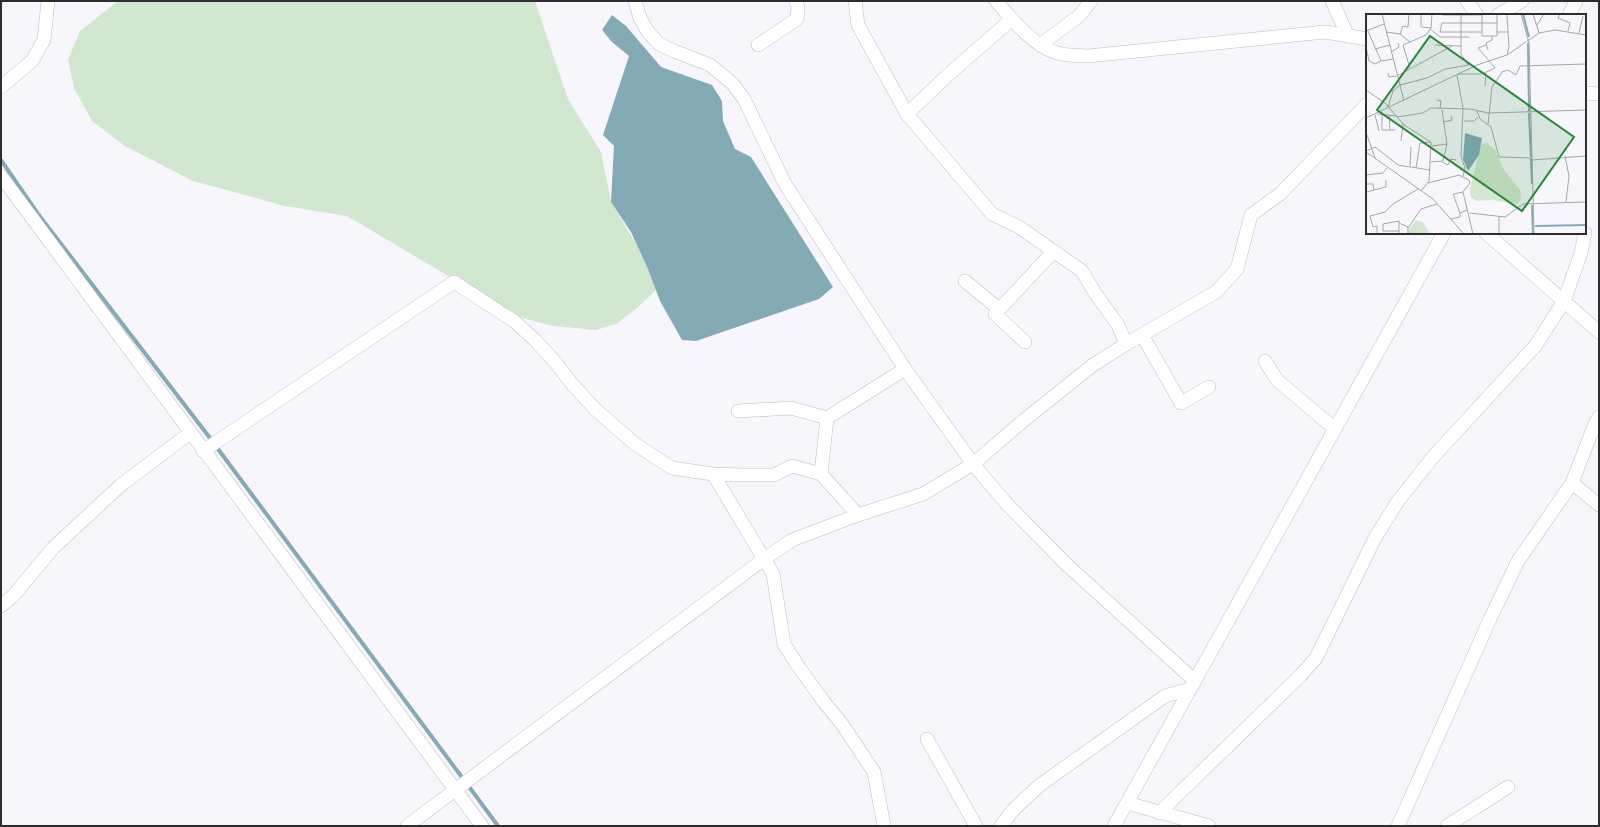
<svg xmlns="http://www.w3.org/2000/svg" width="1600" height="827" viewBox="0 0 1600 827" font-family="'Roboto Serif',serif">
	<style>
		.green { fill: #d2e7cf }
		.water { fill: #84aab5 }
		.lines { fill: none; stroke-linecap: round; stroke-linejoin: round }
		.stream { stroke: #84aab5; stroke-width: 4 }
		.minor-casing { stroke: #bdbcc2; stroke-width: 14 }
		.minor { stroke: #fff; stroke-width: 13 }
		.inset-river { fill: none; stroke: #84aab5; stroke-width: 2 }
		.inset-road { fill: none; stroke: #a6a6aa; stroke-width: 1 }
		.view { fill: #298739; fill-opacity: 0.15; stroke: #298739; stroke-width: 2 }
		.inset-edge { fill: none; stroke: #2d2d2f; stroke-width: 2 }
	</style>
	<rect width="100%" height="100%" fill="#f6f6fc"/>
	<polygon class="green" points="118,1 535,1 568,99 601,152 611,202 638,247 657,289 636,309 616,324 596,330 553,326 523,318 489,300 347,216 285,206 193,181 125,146 92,121 74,88 68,60 80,31"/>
	<polygon class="water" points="612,15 626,26 661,67 712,85 722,101 723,121 735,149 751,157 833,287 819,299 696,341 682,340 660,301 648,269 631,232 611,202 614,146 603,135 629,56 612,42 602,30"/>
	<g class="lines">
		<g class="stream">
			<polyline points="1,160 38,214 210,438"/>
			<polyline points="218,449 461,776"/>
			<polyline points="470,788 498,826"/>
		</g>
		<defs>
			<g id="minor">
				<polyline points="635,1 640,18 648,32 659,44 674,51 710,65 733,84 744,99 785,184 905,369 973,464 1006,503 1067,565 1195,681"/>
				<polyline points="855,1 858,25 907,114"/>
				<path d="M996 1C1013 20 1032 45 1057 53 1067 56 1078 55 1088 56L1325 32 1367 39"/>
				<polyline points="1332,1 1348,36"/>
				<polyline points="1467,1 1477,15"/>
				<polyline points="1498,15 1522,1"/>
				<polyline points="1569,15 1576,1"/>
				<polyline points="1012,19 949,74 907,114 992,214 1019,227 1082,271 1095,293 1118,325 1126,344"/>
				<polyline points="758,45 797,19 798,7 796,1"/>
				<polyline points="1040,45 1079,16 1091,1"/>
				<polyline points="1,87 32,61 44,40 48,1"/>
				<polyline points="1585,93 1599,94"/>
				<polyline points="1,176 482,826"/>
				<polyline points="1486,233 1599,332"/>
				<polyline points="965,281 999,309"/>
				<polyline points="1142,335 1181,403 1209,387"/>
				<polyline points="1025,342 995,314 1053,252"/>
				<polyline points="1265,361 1277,380 1335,429"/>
				<polyline points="738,411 791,408 827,418"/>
				<polyline points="203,451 454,282 514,321 535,340 556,363 572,384 595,409 635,444 672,468 713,474 743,475 774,475 792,466 821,474 858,515"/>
				<polyline points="713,474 773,574 784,644 798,666 824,702 842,724 874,772 884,826"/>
				<polyline points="821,474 827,418 905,369"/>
				<polyline points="1572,483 1599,505"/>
				<polyline points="1,606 13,596 53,548 121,485 190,433"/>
				<polyline points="927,739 976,826"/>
				<polyline points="1127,803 1209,826"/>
				<polyline points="1159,813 1300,676 1316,658 1375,538 1398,501 1433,457 1536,345 1564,301 1581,253 1585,233"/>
				<polyline points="407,826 764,559 792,540 858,515 923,494 973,464 1023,421 1093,365 1126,344 1216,292 1237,269 1251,215 1280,194 1367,104"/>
				<polyline points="1001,826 1013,810 1040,785 1165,696 1190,689"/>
				<polyline points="1114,826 1444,233"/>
				<polyline points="1398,826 1490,619 1518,561 1572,483 1594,426 1599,417"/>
				<polyline points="1447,826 1508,787"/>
			</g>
		</defs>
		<use href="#minor" class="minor-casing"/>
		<use href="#minor" class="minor"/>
	</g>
	<g transform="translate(1366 14)">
		<rect width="220" height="220" fill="#f6f6fc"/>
		<path d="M121 129 129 136 138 156 154 176 155 185 151 190 127 186 110 187 105 183 104 175 115 130ZM50 206 57 208 64 220H40Z" fill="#d2e7cf"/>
		<path d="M99 119 116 124 113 141 102 157 97 145Z" fill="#84aab5"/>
		<path class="inset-river" d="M157 0 163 23M162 29 163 97M163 99 165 143M165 145 166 170M166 191 167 220M169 212 220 211"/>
		<path class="inset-road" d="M16 0 38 87M55 0V13L65 14 66 0M95 0V40L102 51M116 0V22H131V0M141 0 142 18M155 0 163 29 168 220M167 0 173 19M194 0 192 4 204 9 202 17M77 1H116M171 11 178 0M64 15 74 23H103M0 17 18 10M2 17 15 47 27 45M20 18 34 20 37 12 42 13 43 0M115 18H74L76 9H131M131 18H142L143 33 141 41M213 19 217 2M34 20 44 28M69 31 95 32M0 33 3 47 9 50 15 47M9 35 24 31M122 36 120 29 126 26V22M25 38 33 33 32 29M44 54 37 31 60 21 65 14M22 59 23 63 31 62 86 32M92 60H116L129 54 112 34 120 31M91 61 97 94 95 142 99 154 97 162M119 72 120 59M0 76 19 89 38 111 65 128 63 167 55 177M71 86 75 87 74 95M22 93 27 77 34 71 61 64 79 55 103 51M111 97 114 105 125 113 133 143 166 144M11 100 30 102M9 101 13 117M16 101V116H24M23 102 24 116H29M31 103 57 99 65 94 104 95 122 99 220 96M0 104 111 51 141 41 173 19 189 16 220 21M98 107H108L112 103M77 108 86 106 85 102M122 110 126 73 136 58 142 56 150 61 154 52 220 50M0 118 9 144M35 127 37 109M66 132 81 130 76 96M0 137 9 133 32 151 64 156M0 138 67 185 98 220M199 142 203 162 200 188M166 146 220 142M65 148 77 147 81 130M76 148 82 151 85 145 90 146M44 152 45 133M50 154 54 129 65 128M0 161 17 159 21 154M62 169 93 161 103 166 104 169 97 178 107 220M0 170H7L8 176M0 178 20 173V166M94 199 87 180 97 178M104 199 139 203 157 190 220 188M133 203V220M85 205 94 203V199L101 196M33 209 42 213V220M42 214 55 195 71 190M11 220V212L7 213 4 202 19 198 27 190 52 175M33 220V207L17 210V217H33"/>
		<path class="view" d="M64 22 208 123 156 197 11 96Z"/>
		<rect width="220" height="220" class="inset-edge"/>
	</g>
	<rect width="1600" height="827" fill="none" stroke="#2d2d2f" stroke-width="4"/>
</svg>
